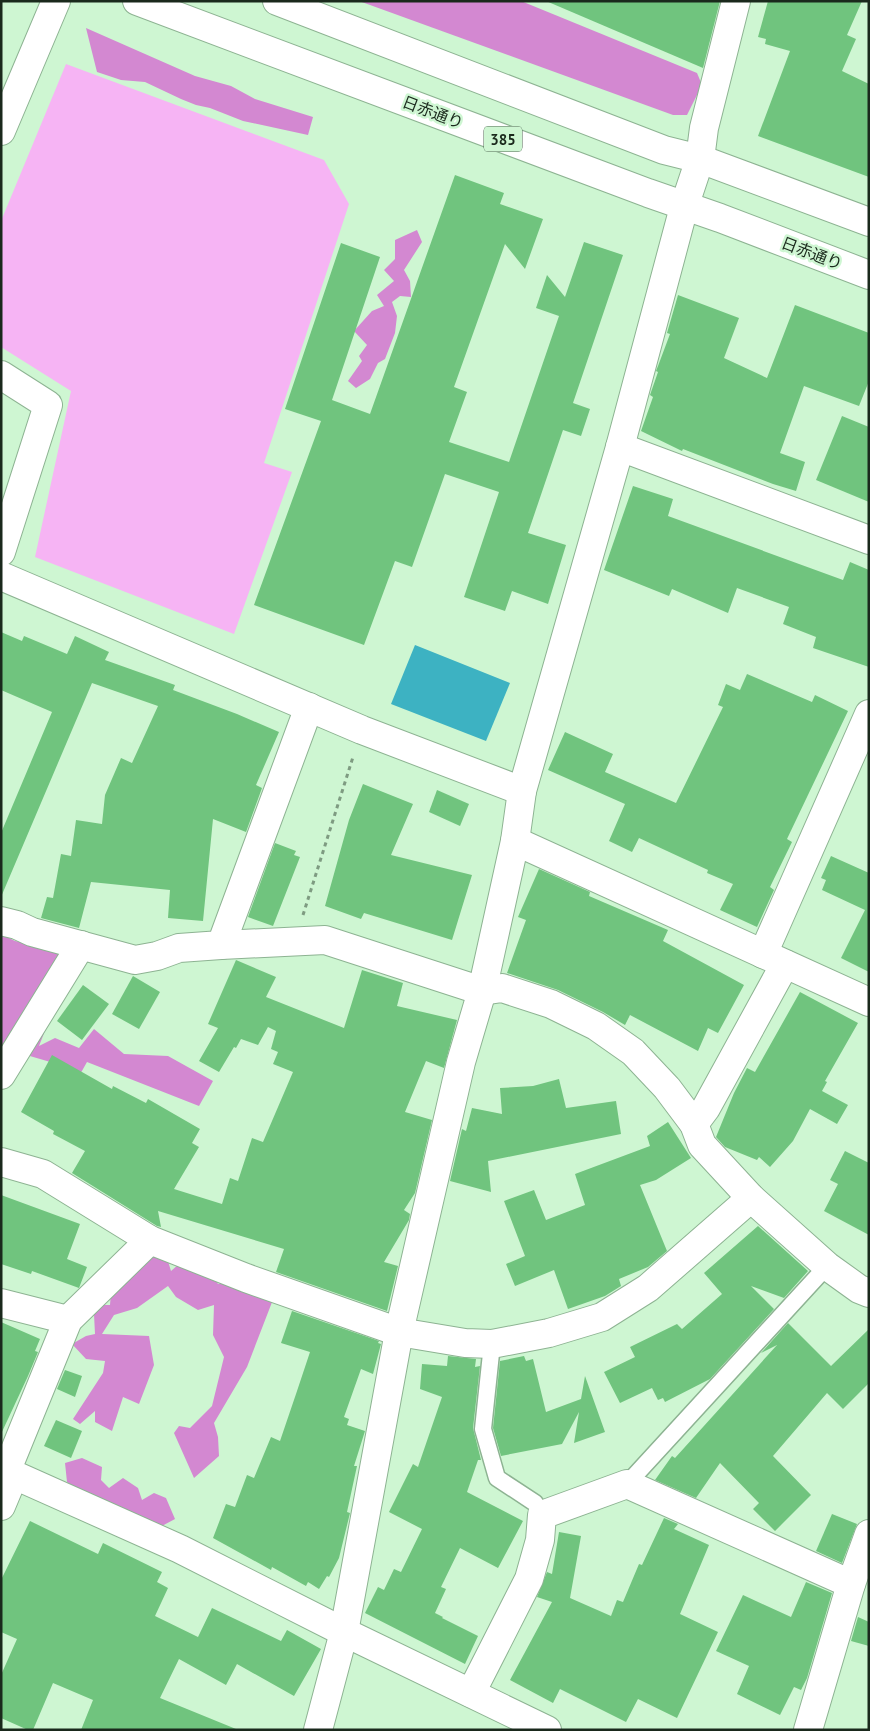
<svg xmlns="http://www.w3.org/2000/svg" width="870" height="1731" viewBox="0 0 870 1731" font-family="'PT Sans','Noto Sans JP',sans-serif">
	<style>
		.green { fill: #f6b4f4 }
		.forest { fill: #d388d1 }
		.water { fill: #3db2c2 }
		.building { fill: #70c47e }
		.lines { fill: none; stroke-linecap: round; stroke-linejoin: round }
		.lane-casing { stroke: #8db392; stroke-width: 19 }
		.street-casing { stroke: #8db392; stroke-width: 30 }
		.highway-casing { stroke: #8db392; stroke-width: 30 }
		.path { stroke: #7e9b81; stroke-width: 3; stroke-dasharray: 4 4; stroke-linecap: butt }
		.lane { stroke: #fff; stroke-width: 16 }
		.street { stroke: #fff; stroke-width: 28 }
		.highway { stroke: #fff; stroke-width: 28 }
		.labels { text-anchor: middle; dominant-baseline: central; stroke-width: 5; stroke-linejoin: round; paint-order: stroke }
		.shield { fill: #cef6d2; stroke: #506653; stroke-width: 1 }
		.shield-label { font-size: 15px; font-weight: bold; fill: #1a291c }
		.street-label { font-size: 16px; fill: #1a291c; stroke: #cef6d2 }
	</style>
	<rect width="100%" height="100%" fill="#cef6d2"/>
	<polygon class="green" points="66,64 324,160 349,204 264,463 292,472 234,634 35,557 71,391 1,347 1,221"/>
	<g class="forest">
		<polygon points="359,1 521,1 697,73 702,85 687,115 673,115"/>
		<polygon points="86,28 195,76 231,86 255,99 313,117 308,135 243,121 210,108 196,105 181,99 145,82 121,80 97,72"/>
		<polygon points="417,230 422,242 404,270 410,281 411,297 400,296 392,302 397,316 395,333 385,359 378,363 370,379 356,388 348,381 362,361 359,356 367,345 354,331 372,311 384,306 377,295 394,281 384,270 395,259 395,240"/>
		<polygon points="1,934 15,941 76,952 39,1046 55,1038 79,1048 94,1029 124,1054 168,1056 213,1081 199,1106 87,1062 74,1085 64,1066 23,1054 1,1060"/>
		<polygon points="144,1253 167,1258 171,1271 179,1264 215,1279 218,1284 246,1278 274,1297 247,1367 214,1423 218,1437 219,1456 194,1478 174,1433 179,1426 190,1428 212,1406 224,1357 213,1335 214,1305 198,1310 176,1297 168,1286 137,1308 114,1315 102,1334 149,1336 154,1365 139,1404 123,1397 112,1431 95,1422 95,1411 80,1424 73,1419 103,1373 105,1361 86,1359 72,1344 86,1336 95,1334 94,1314 102,1305 110,1305 112,1280"/>
		<polygon points="82,1458 102,1467 101,1480 109,1488 123,1478 138,1488 142,1500 154,1493 166,1498 175,1519 160,1527 106,1506 67,1482 65,1463"/>
	</g>
	<polygon class="water" points="415,645 510,683 486,741 391,704"/>
	<g class="building">
		<polygon points="546,1 720,1 703,68"/>
		<polygon points="768,1 862,1 847,35 856,39 842,71 869,84 869,177 758,136 790,51 765,44 766,39 758,37"/>
		<polygon points="455,175 504,193 500,204 543,219 525,269 505,244 454,387 467,392 449,442 509,462 559,316 536,308 547,275 565,297 584,242 623,255 573,403 590,409 581,436 563,430 528,533 566,545 548,604 512,591 505,611 464,597 499,492 445,474 412,567 395,561 364,645 254,605 321,421 285,409 341,243 380,257 332,400 370,414"/>
		<polygon points="678,295 739,318 724,358 767,378 795,305 869,333 869,381 859,406 804,386 780,453 805,462 796,491 773,484 683,449 682,451 641,431 653,397 650,395 658,372 656,371 658,366 670,334 667,333"/>
		<polygon points="842,416 869,427 869,502 816,480"/>
		<polygon points="633,486 673,499 668,516 843,580 850,562 869,570 869,667 813,648 816,637 783,624 789,607 737,588 728,613 672,589 669,596 604,570"/>
		<polygon points="1,632 22,641 24,636 67,654 75,636 109,652 105,660 175,685 173,690 237,714 279,732 256,785 262,788 246,832 213,819 203,921 168,918 170,890 91,882 79,928 41,918 47,897 53,898 61,854 71,856 76,820 102,824 105,795 121,758 132,763 158,706 92,683 1,897 1,833 52,712 1,690"/>
		<polygon points="747,674 812,702 815,695 848,711 787,839 792,842 770,887 774,890 757,927 720,910 733,884 707,873 708,870 639,838 632,852 609,841 625,804 548,770 565,732 613,754 605,772 676,803 723,707 718,705 726,684 740,690"/>
		<polygon points="363,784 413,804 391,855 472,875 452,940 364,913 361,919 325,906 349,820"/>
		<polygon points="437,790 469,804 460,826 429,812"/>
		<polygon points="275,843 296,851 294,855 300,857 273,926 248,917"/>
		<polygon points="831,856 869,873 869,972 841,958 865,910 822,890 826,880 821,878"/>
		<polygon points="539,869 590,892 589,896 668,930 663,941 744,985 718,1033 708,1028 698,1051 630,1015 625,1025 603,1012 558,990 507,973 526,920 518,917"/>
		<polygon points="236,960 276,977 266,997 344,1028 362,970 403,983 397,1006 457,1020 444,1068 426,1061 405,1112 432,1120 415,1193 404,1210 410,1214 409,1220 384,1262 398,1266 387,1311 276,1272 284,1249 158,1211 161,1227 157,1226 72,1173 85,1151 53,1134 54,1131 21,1112 52,1055 112,1089 113,1086 146,1103 148,1099 200,1129 192,1143 199,1147 174,1189 222,1204 230,1178 238,1181 252,1138 263,1142 293,1072 273,1064 278,1052 271,1049 276,1031 268,1027 258,1045 241,1039 236,1048 234,1047 219,1072 199,1061 218,1028 208,1024"/>
		<polygon points="133,976 160,992 139,1029 112,1014"/>
		<polygon points="83,985 109,1004 82,1040 57,1021"/>
		<polygon points="800,992 858,1023 825,1081 827,1082 822,1091 848,1105 837,1124 810,1109 793,1141 770,1167 759,1157 757,1160 725,1147 716,1137 734,1093 747,1068 755,1072"/>
		<polygon points="559,1079 566,1108 616,1101 621,1134 488,1161 491,1192 450,1181 462,1129 466,1131 472,1108 502,1114 500,1088 533,1086"/>
		<polygon points="668,1122 691,1158 656,1180 640,1185 667,1251 648,1267 619,1279 621,1286 605,1296 568,1309 554,1270 515,1286 506,1264 525,1256 504,1201 534,1190 546,1220 585,1205 575,1174 650,1146 647,1136"/>
		<polygon points="845,1151 869,1163 869,1235 824,1211 838,1184 830,1180"/>
		<polygon points="1,1195 80,1224 67,1259 87,1267 79,1288 32,1271 31,1274 1,1264"/>
		<polygon points="758,1226 808,1271 784,1298 751,1286 774,1309 710,1379 665,1402 663,1398 658,1400 652,1388 620,1403 604,1372 635,1357 630,1347 677,1324 682,1329 722,1294 704,1273"/>
		<polygon points="292,1311 379,1341 378,1343 381,1344 373,1374 361,1369 344,1417 349,1419 347,1425 365,1431 354,1466 357,1466 347,1512 350,1513 339,1558 329,1577 327,1576 319,1589 308,1582 306,1586 272,1567 271,1570 213,1538 226,1504 235,1507 247,1475 254,1478 271,1437 280,1441 296,1394 310,1352 281,1343"/>
		<polygon points="1,1322 40,1339 35,1351 38,1352 28,1376 1,1434"/>
		<polygon points="788,1323 831,1366 869,1329 869,1383 843,1409 827,1393 773,1456 811,1495 775,1531 753,1509 759,1503 720,1463 696,1498 655,1480 672,1456 675,1458 777,1345 761,1353"/>
		<polygon points="448,1356 476,1359 475,1367 480,1366 473,1428 481,1460 478,1460 467,1492 523,1521 498,1568 460,1548 441,1587 446,1589 435,1613 443,1617 442,1618 478,1636 465,1664 365,1613 378,1587 384,1590 394,1569 401,1572 422,1529 389,1512 413,1464 418,1467 442,1397 420,1389 422,1364 447,1366"/>
		<polygon points="524,1356 526,1361 533,1359 546,1412 581,1399 585,1376 605,1432 574,1443 579,1412 562,1444 501,1456 493,1428 500,1361"/>
		<polygon points="65,1370 82,1376 75,1397 57,1389"/>
		<polygon points="56,1420 82,1431 71,1458 44,1446"/>
		<polygon points="832,1514 857,1524 842,1563 816,1551"/>
		<polygon points="664,1518 678,1524 674,1529 709,1545 680,1614 718,1632 677,1718 638,1699 626,1722 560,1689 553,1703 510,1680 552,1602 537,1597 547,1572 552,1574 559,1532 581,1536 570,1598 611,1616 617,1600 623,1602 639,1564 642,1565"/>
		<polygon points="30,1521 98,1554 103,1543 162,1572 157,1582 168,1588 155,1616 198,1637 212,1608 281,1641 287,1630 321,1649 294,1696 237,1664 226,1685 179,1659 160,1698 236,1729 236,1730 81,1730 93,1700 53,1683 33,1730 28,1730 1,1718 1,1675 17,1639 1,1632 1,1580"/>
		<polygon points="806,1582 832,1593 807,1678 801,1690 794,1687 780,1715 737,1694 749,1666 716,1651 743,1595 791,1617"/>
		<polygon points="858,1617 869,1622 869,1646 851,1641"/>
	</g>
	<g class="lines">
		<defs>
			<g id="lane">
				<polyline points="492,1344 483,1429 497,1478 535,1503 542,1515"/>
				<polyline points="627,1484 827,1266"/>
			</g>
			<g id="street">
				<polyline points="1,131 56,1"/>
				<polyline points="1,375 48,405 1,552"/>
				<polyline points="620,447 869,540"/>
				<polyline points="1,576 362,730 522,791"/>
				<polyline points="515,841 869,1002"/>
				<polyline points="1,921 17,925 32,932 135,960 157,956 179,948 221,945 309,707"/>
				<polyline points="221,945 325,940 482,991 502,988 551,1004 596,1026 633,1052 667,1088 694,1124 702,1145 751,1198 827,1266 859,1289 869,1293"/>
				<polyline points="763,954 869,714"/>
				<polyline points="1,1075 81,945"/>
				<polyline points="694,1124 706,1108 785,964"/>
				<polyline points="1,1162 43,1174 150,1240 246,1278 399,1332 465,1343 492,1344 549,1333 602,1317 648,1288 751,1198"/>
				<polyline points="1,1303 68,1320"/>
				<polyline points="1,1469 180,1549 344,1632 547,1730"/>
				<polyline points="6,1472 68,1320 150,1240"/>
				<polyline points="1,1506 14,1475"/>
				<polyline points="471,1693 529,1579 540,1540 542,1515 627,1484 851,1584"/>
				<polyline points="318,1730 344,1632 399,1332 461,1062 482,991 515,841 522,791 620,447 684,207 700,159 704,128 736,1"/>
				<polyline points="808,1730 851,1584 869,1534"/>
			</g>
			<g id="highway">
				<polyline points="137,1 648,193 720,218 869,275"/>
				<polyline points="277,1 664,150 700,159 869,222"/>
			</g>
		</defs>
		<use href="#lane" class="lane-casing"/>
		<use href="#street" class="street-casing"/>
		<use href="#highway" class="highway-casing"/>
		<polyline class="path" points="303,915 353,757"/>
		<use href="#lane" class="lane"/>
		<use href="#street" class="street"/>
		<use href="#highway" class="highway"/>
	</g>
	<g class="labels">
		<rect class="shield" x="484" y="126.5" width="38" height="25" rx="4"/>
		<g class="shield-label">
			<text x="503" y="139">385</text>
		</g>
		<g class="street-label">
			<text transform="translate(433 112) rotate(21)">日赤通り</text>
			<text transform="translate(812 253) rotate(21)">日赤通り</text>
		</g>
	</g>
	<rect width="870" height="1731" fill="none" stroke="#1a291c" stroke-width="5"/>
</svg>
